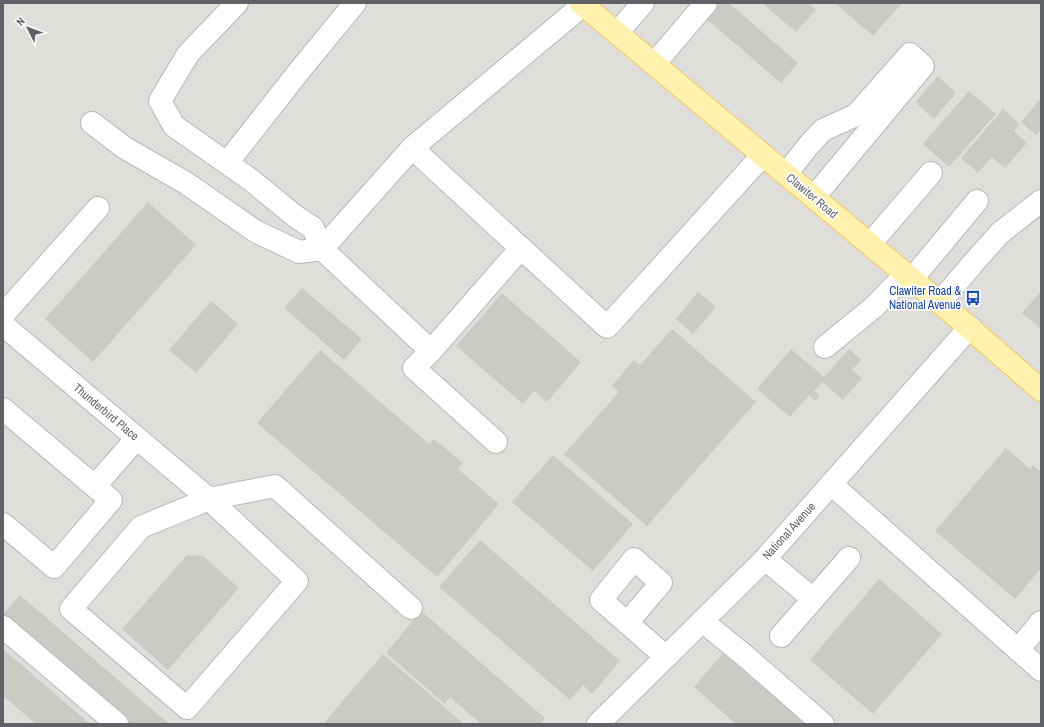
<svg xmlns="http://www.w3.org/2000/svg" width="1044" height="727" viewBox="0 0 1044 727" font-family="'Archivo Narrow',sans-serif">
	<style>
		.industrial { fill: #e0deda }
		.building { fill: #cccac5 }
		.lines { fill: none; stroke-linecap: round; stroke-linejoin: round }
		.minor-casing { stroke: #b5b8bc; stroke-width: 24 }
		.major-casing { stroke: #f2c960; stroke-width: 24 }
		.minor { stroke: #fff; stroke-width: 22 }
		.major { stroke: #fff2af; stroke-width: 22 }
		.labels { text-anchor: middle; dominant-baseline: central; stroke-width: 3.5; stroke-linejoin: round; paint-order: stroke }
		.street-label { font-size: 12px; fill: #5f6368; stroke: #fff }
		.transit-label { font-size: 12px; fill: #164399; stroke: #fff; text-anchor: end }
	</style>
	<rect width="100%" height="100%" fill="#f1efe8"/>
	<rect class="industrial" x="3" y="3" width="1038" height="721"/>
	<g class="building">
		<polygon points="715,3 729,3 798,63 781,83 703,16"/>
		<polygon points="762,3 808,3 816,10 796,32"/>
		<polygon points="835,3 902,3 873,36"/>
		<polygon points="938,76 956,93 934,119 915,102"/>
		<polygon points="969,91 996,114 949,167 923,144"/>
		<polygon points="1041,98 1041,129 1036,135 1021,122"/>
		<polygon points="1003,109 1020,124 1014,131 1027,143 1005,168 992,157 978,173 961,158"/>
		<polygon points="148,202 196,245 93,362 45,319"/>
		<polygon points="302,288 362,339 344,360 284,308"/>
		<polygon points="1041,291 1041,329 1022,313"/>
		<polygon points="698,292 716,307 693,334 676,319"/>
		<polygon points="502,293 581,362 547,402 534,391 523,404 456,346"/>
		<polygon points="211,301 238,324 196,373 169,350"/>
		<polygon points="672,329 756,402 647,526 564,454 619,392 612,386 634,360 640,365"/>
		<polygon points="791,349 824,377 849,349 861,360 852,370 862,378 843,400 822,382 814,391 820,396 815,401 809,395 790,417 757,389"/>
		<polygon points="320,350 429,444 434,439 463,463 458,469 499,504 437,577 257,423"/>
		<polygon points="1006,448 1030,469 1033,465 1041,472 1041,568 1015,599 935,531"/>
		<polygon points="553,455 633,524 593,571 512,502"/>
		<polygon points="480,540 620,661 592,694 583,685 570,700 439,587"/>
		<polygon points="187,555 203,556 239,588 168,670 122,629"/>
		<polygon points="879,579 942,634 873,714 810,660"/>
		<polygon points="20,595 169,724 128,724 3,615 3,614"/>
		<polygon points="421,611 545,718 540,724 481,724 450,697 445,704 386,653"/>
		<polygon points="3,649 90,724 36,724 3,696"/>
		<polygon points="723,653 805,724 736,724 694,687"/>
		<polygon points="383,654 464,724 323,724"/>
	</g>
	<g class="lines">
		<defs>
			<g id="minor">
				<polyline points="583,5 412,148 607,327 763,155"/>
				<polyline points="617,33 643,3"/>
				<polyline points="654,64 706,3"/>
				<polyline points="92,123 125,148 186,183 255,231 299,252 322,249 313,228 295,216 251,180 174,126 160,101 188,54 237,3"/>
				<polyline points="412,148 322,249 431,351 521,248"/>
				<polyline points="227,163 300,70 355,3"/>
				<polyline points="786,174 809,145 823,130 856,115 910,54 923,66 814,197"/>
				<polyline points="870,244 931,173"/>
				<polyline points="912,279 977,201"/>
				<polyline points="940,302 975,261 1000,233 1041,201"/>
				<polyline points="3,315 98,208"/>
				<polyline points="3,325 209,499 297,581 187,708 71,609 141,527 209,499 275,486 411,608"/>
				<polyline points="825,347 874,307 906,274"/>
				<polyline points="431,351 414,368 496,442"/>
				<polyline points="3,409 111,500 54,567 3,524"/>
				<polyline points="831,484 1041,670"/>
				<polyline points="95,486 137,438"/>
				<polyline points="765,559 813,599"/>
				<polyline points="702,621 744,655 823,724"/>
				<polyline points="627,623 661,583 634,559 601,600 666,657"/>
				<polyline points="3,627 117,724"/>
				<polyline points="781,636 849,558"/>
				<polyline points="1018,650 1041,622"/>
				<polyline points="598,724 765,559 970,327"/>
			</g>
			<polyline id="major" points="581,3 957,317 1041,390"/>
		</defs>
		<use href="#minor" class="minor-casing"/>
		<use href="#major" class="major-casing"/>
		<use href="#minor" class="minor"/>
		<use href="#major" class="major"/>
	</g>
	<defs>
		<symbol id="bus-bare" viewBox="-9 -9 18 18"><path d="M-5-6H5V4H4V6H2V4H-2V6H-4V4H-5ZM-3.5-4V0h7V-4ZM-3.5 1.2v1.5H-2V1.2ZM2 1.2v1.5H3.5V1.2Z" fill="#1a4fb4" stroke="#fff" stroke-width="2.5" paint-order="stroke"/></symbol>
	</defs>
	<g fill-rule="evenodd">
		<use href="#bus-bare" x="962" y="287" width="22" height="22"/>
	</g>
	<g class="labels">
		<g class="street-label">
			<text transform="translate(812 196) rotate(40)">Clawiter Road</text>
			<text transform="translate(106 412) rotate(40)">Thunderbird Place</text>
			<text transform="translate(789 531) rotate(-48)">National Avenue</text>
		</g>
		<g class="transit-label">
			<text x="961" y="291">Clawiter Road &amp;<tspan x="961" dy="14">National Avenue</tspan></text>
		</g>
	</g>
	<rect width="1044" height="727" fill="none" stroke="#5f6368" stroke-width="8"/>
	<g transform="translate(28 28) rotate(312)" stroke="#ffffff" stroke-width="3" paint-order="stroke">
	<path d="M0-3L7 15L0 10L-7 15Z" fill="#5f6368"/>
	<text y="-6" font-size="11" font-weight="bold" text-anchor="middle" fill="#5f6368">N</text>
	</g>
</svg>
